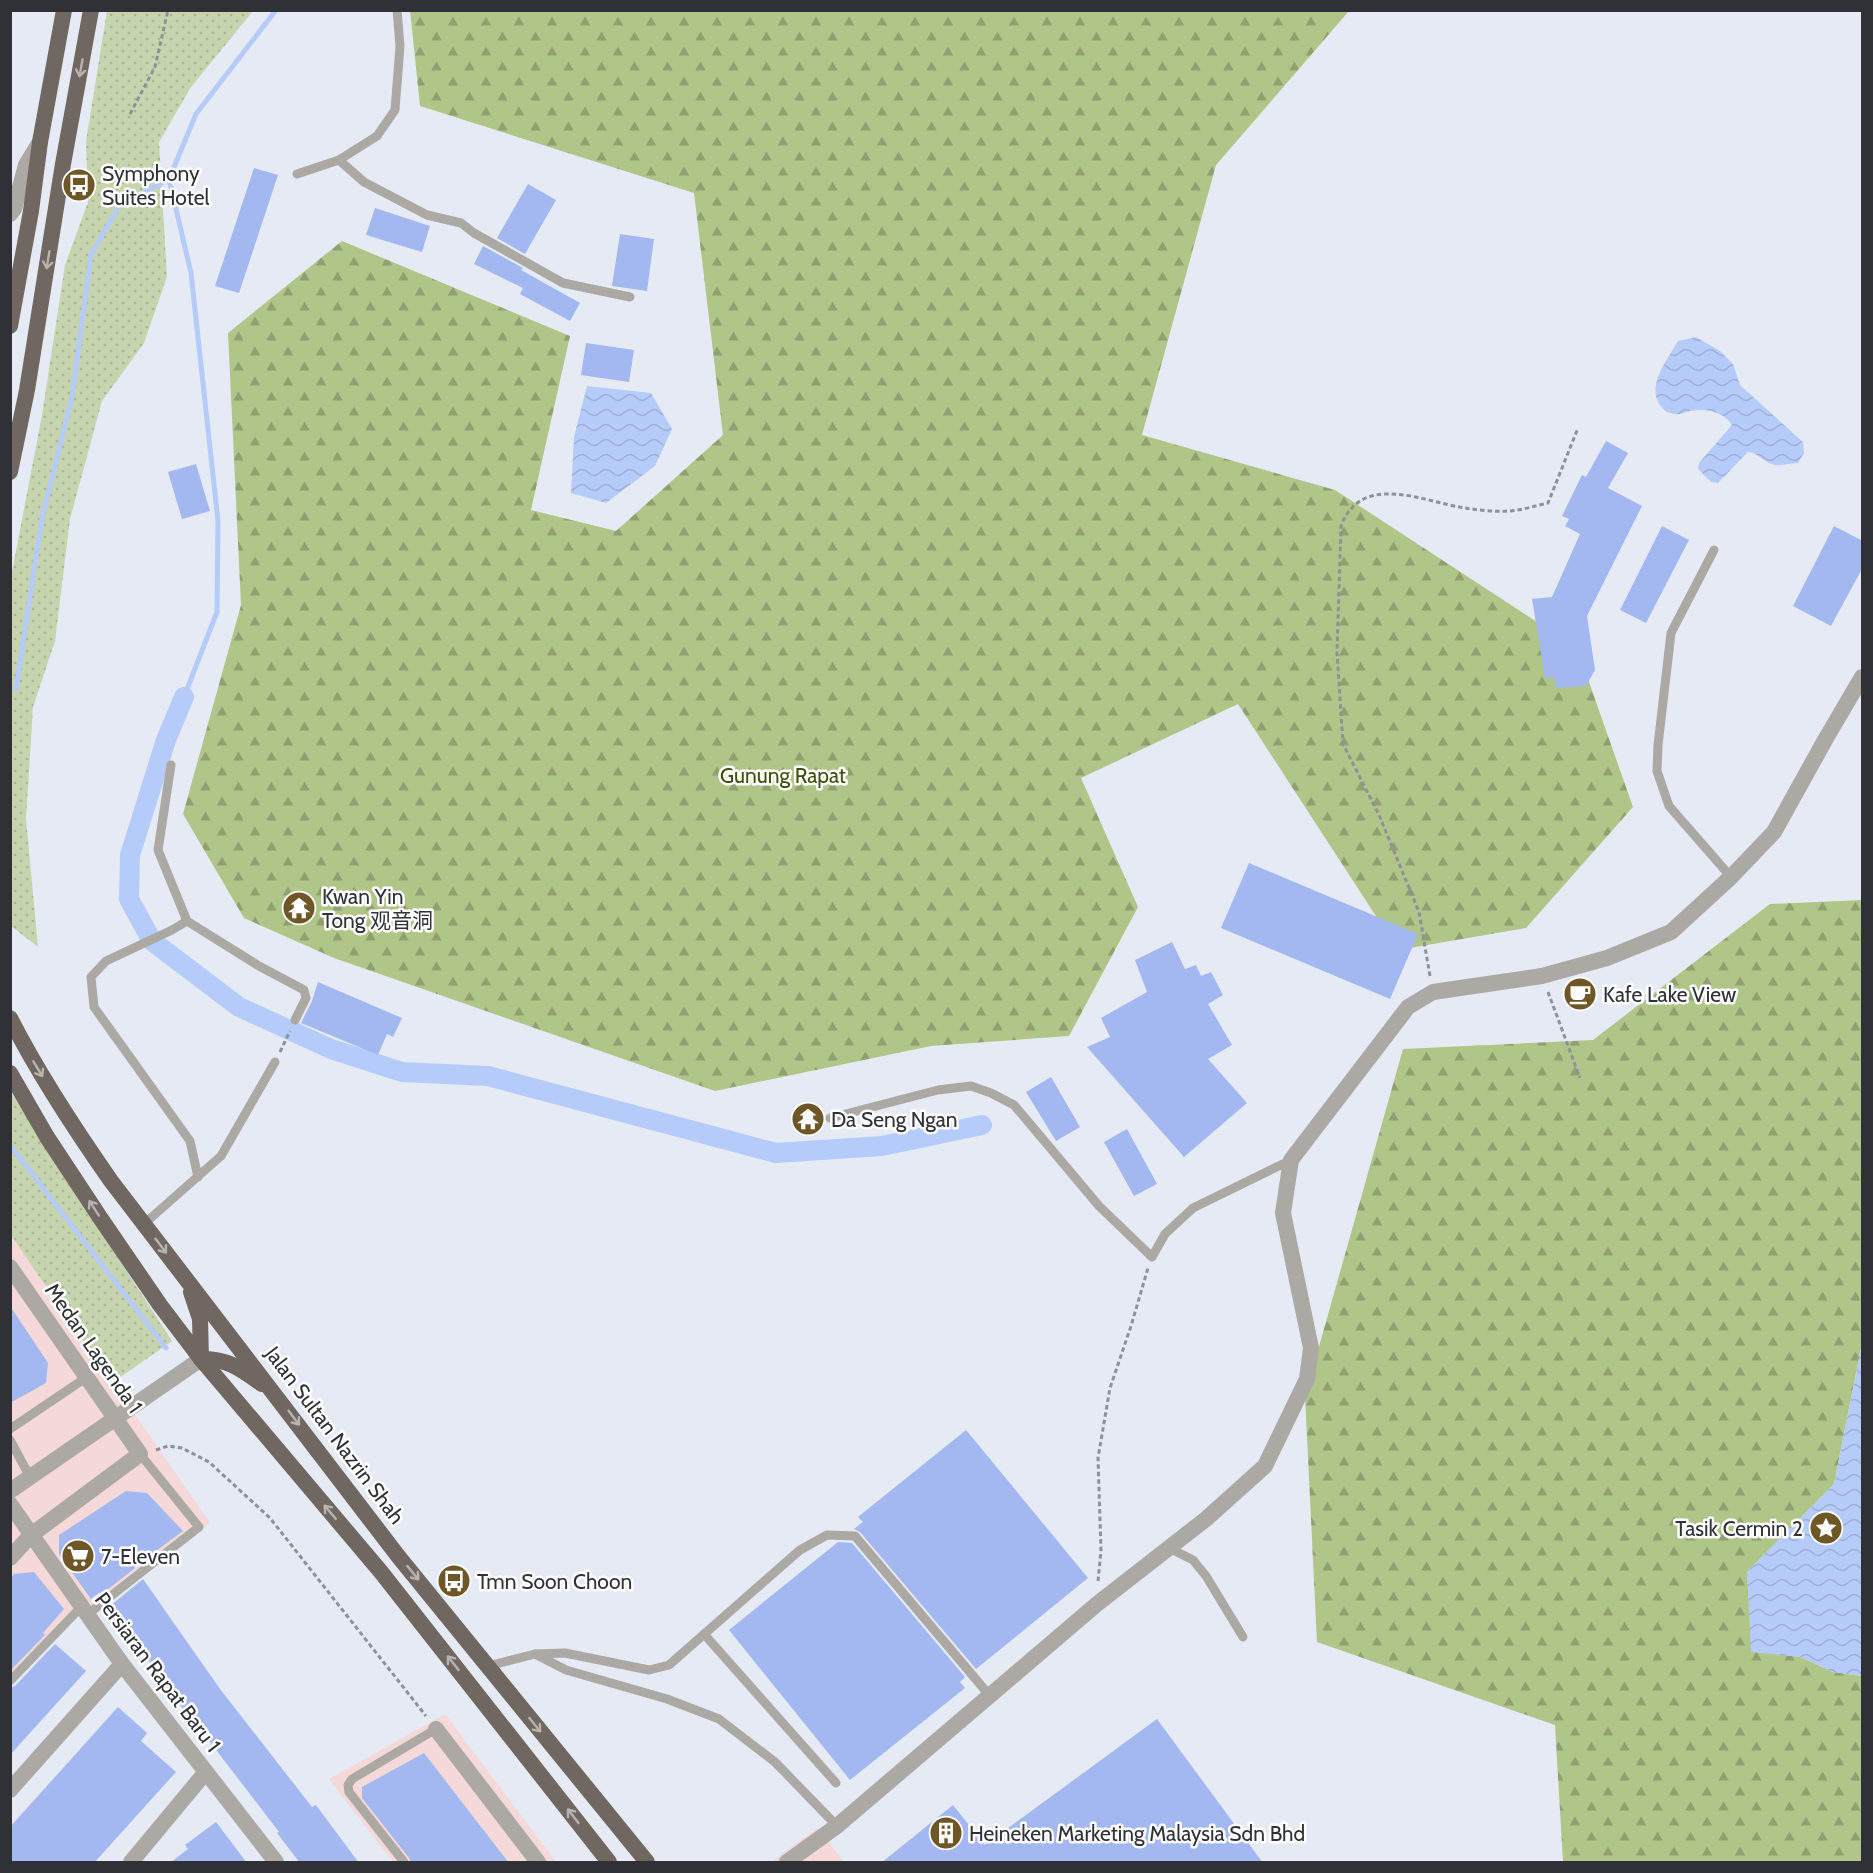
<svg xmlns="http://www.w3.org/2000/svg" width="1873" height="1873" viewBox="0 0 1873 1873" font-family="Cabin,'Noto Sans SC',sans-serif">
	<style>
		.commercial { fill: #f4d9d8 }
		.grass { fill: url(#grass-dots) }
		.forest { fill: url(#forest-firs) }
		.water { fill: url(#water-waves) }
		.lines { fill: none; stroke-linecap: round; stroke-linejoin: round }
		.stream { stroke: #b5cbf9; stroke-width: 5 }
		.canal { stroke: #b5cbf9; stroke-width: 20 }
		.building { fill: #a3b8f1 }
		.path { stroke: #8e9199; stroke-width: 3; stroke-dasharray: 4.5 3; stroke-linecap: butt }
		.service { stroke: #aca8a4; stroke-width: 9 }
		.minor { stroke: #aca8a4; stroke-width: 16 }
		.tertiary { stroke: #aca8a4; stroke-width: 16 }
		.trunk { stroke: #6f6760; stroke-width: 16 }
		.oneway { stroke: #b7b3b0 }
		.labels { text-anchor: middle; dominant-baseline: central; stroke-width: 5; stroke-linejoin: round; paint-order: stroke }
		.poi-label { font-size: 21px; fill: #303136; stroke: #fff; text-anchor: start }
		.park-label { font-size: 21px; fill: #3c4f0b; stroke: #fff }
		.street-label { font-size: 21px; fill: #303136; stroke: #fff }
	</style>
	<defs>
		<pattern id="grass-dots" width="8" height="8" patternUnits="userSpaceOnUse" patternTransform="scale(1.5)"><rect width="8" height="8" fill="#c6d5ae"/><path d="M2 2h.1M6 6h.1" fill="none" stroke="#aab796" stroke-width="1.8" stroke-linecap="round"/></pattern>
		<pattern id="forest-firs" width="22" height="20" patternUnits="userSpaceOnUse" patternTransform="scale(1.5)"><rect width="22" height="20" fill="#b0c689"/><path d="M5 1l3.5 6h-7zM16 11l3.5 6h-7z" fill="#90a171"/></pattern>
		<pattern id="water-waves" width="16" height="10" patternUnits="userSpaceOnUse" patternTransform="scale(1.5)"><rect width="16" height="10" fill="#b5cbf9"/><path d="M0 5q4-4 8 0t8 0" fill="none" stroke="#9cafd6"/></pattern>
	</defs>
	<rect width="100%" height="100%" fill="#e5eaf5"/>
	<g class="commercial">
		<polygon points="10,1233 210,1523 70,1621 11,1686"/>
		<polygon points="445,1714 556,1862 393,1862 329,1779"/>
		<polygon points="818,1828 844,1862 770,1862"/>
	</g>
	<g class="grass">
		<polygon points="107,11 253,11 191,87 159,142 167,277 144,343 102,401 70,519 55,641 33,707 26,819 38,947 11,926 11,577 42,415 65,265 88,202 86,141"/>
		<polygon points="10,1091 172,1341 112,1383 11,1235"/>
	</g>
	<g class="forest">
		<polygon points="410,10 1349,11 1216,165 1142,435 1335,490 1577,648 1633,807 1526,928 1398,950 1238,704 1081,778 1138,907 1069,1036 931,1046 715,1091 334,958 244,918 183,814 241,605 228,333 342,241 570,336 531,510 616,531 723,435 694,193 420,106"/>
		<polygon points="1862,900 1862,1343 1834,1484 1747,1572 1752,1651 1801,1657 1833,1672 1862,1676 1862,1862 1563,1862 1555,1725 1317,1642 1305,1396 1403,1049 1593,1040 1770,904"/>
	</g>
	<g class="water">
		<path d="M1696 337 1720 351 1733 364 1740 385 1803 442 1804 453 1798 463C1791 463 1783 466 1776 465 1765 464 1759 453 1748 452L1718 483 1711 482 1698 469 1699 463 1732 425C1723 411 1706 408 1690 411 1686 412 1680 415 1676 414 1670 414 1663 410 1660 405 1646 386 1668 359 1678 341Z"/>
		<polygon points="587,386 651,393 672,429 655,466 606,503 571,493 574,437"/>
		<polygon points="1862,1343 1862,1676 1833,1672 1801,1657 1751,1652 1747,1572 1834,1484"/>
	</g>
	<g class="lines">
		<g class="stream">
			<polyline points="16,689 42,518 72,397 91,255 119,206 169,179"/>
			<polyline points="184,697 217,612 218,521 191,273 169,179 196,114 276,10"/>
			<polyline points="10,1145 166,1348"/>
		</g>
		<polyline class="canal" points="184,697 166,740 130,855 129,899 152,941 239,1007 331,1049 402,1072 488,1076 776,1153 882,1146 982,1125"/>
	</g>
	<g class="building">
		<polygon points="254,168 278,175 239,293 215,286"/>
		<polygon points="528,184 556,200 525,254 497,238"/>
		<polygon points="375,208 430,226 422,252 366,235"/>
		<polygon points="620,234 654,239 647,291 612,286"/>
		<polygon points="483,246 523,268 521,270 580,303 570,321 520,294 523,288 474,264"/>
		<polygon points="586,343 634,350 629,382 581,375"/>
		<polygon points="1606,441 1628,453 1608,488 1642,506 1587,616 1595,670 1586,686 1556,688 1554,677 1545,678 1532,599 1552,597 1580,534 1565,526 1569,519 1562,516 1582,475 1586,477"/>
		<polygon points="196,464 210,511 182,519 168,472"/>
		<polygon points="1662,526 1689,540 1646,623 1620,610"/>
		<polygon points="1834,526 1863,541 1863,567 1831,626 1793,606"/>
		<polygon points="1249,863 1418,934 1390,999 1221,928"/>
		<polygon points="1172,942 1185,969 1196,965 1201,976 1211,972 1223,995 1208,1004 1232,1045 1208,1059 1247,1103 1184,1157 1087,1047 1110,1037 1101,1018 1147,992 1135,960"/>
		<polygon points="318,982 402,1018 393,1037 387,1034 378,1055 301,1023 312,1001"/>
		<polygon points="1051,1077 1080,1127 1056,1141 1026,1092"/>
		<polygon points="1127,1129 1157,1184 1134,1196 1104,1142"/>
		<polygon points="10,1306 48,1363 46,1383 10,1403"/>
		<polygon points="966,1430 1088,1578 976,1669 860,1532 854,1529 863,1522 858,1517"/>
		<polygon points="126,1491 147,1493 183,1531 134,1567 135,1568 102,1594 100,1592 91,1599 59,1554 59,1535"/>
		<polygon points="838,1542 852,1543 965,1677 960,1682 965,1688 850,1780 729,1630"/>
		<polygon points="34,1572 64,1609 43,1633 45,1635 10,1671 10,1579 14,1574"/>
		<polygon points="143,1579 220,1689 312,1807 316,1805 359,1863 300,1863 277,1833 279,1832 184,1708 183,1709 110,1606"/>
		<polygon points="55,1644 86,1671 10,1755 10,1688 15,1686"/>
		<polygon points="118,1707 147,1733 141,1741 176,1772 94,1863 10,1863 10,1827"/>
		<polygon points="1157,1719 1263,1863 881,1863 953,1805 985,1845"/>
		<polygon points="424,1753 509,1863 411,1863 409,1858 362,1798 362,1787"/>
		<polygon points="216,1822 247,1863 170,1863 188,1849 185,1845"/>
	</g>
	<g class="lines">
		<g class="path">
			<polyline points="130,114 155,67 168,10"/>
			<path d="M1430 976 1419 912 1379 815 1343 744 1337 652 1341 526C1362 471 1424 502 1465 508 1478 510 1493 512 1507 511 1520 511 1534 506 1548 503L1578 428"/>
			<polyline points="1548,992 1580,1078"/>
			<polyline points="280,1052 290,1031"/>
			<polyline points="156,1450 168,1446 182,1448 209,1462 270,1518 426,1716"/>
			<polyline points="1098,1581 1101,1550 1098,1458 1110,1388 1131,1326 1148,1268"/>
		</g>
		<g class="service">
			<polyline points="339,160 364,182 427,215 461,223 474,233 563,283 630,297"/>
			<polyline points="297,174 339,160 377,136 395,110 400,46 397,10"/>
			<polyline points="1714,550 1671,633 1658,745 1657,771 1669,806 1731,877"/>
			<polyline points="171,765 158,850 187,921 259,966 304,990 306,998 295,1020"/>
			<polyline points="187,921 172,930 106,961 91,977 94,1007 190,1141 198,1177"/>
			<polyline points="830,1118 938,1090 971,1086 991,1093 1014,1105 1099,1206 1152,1257 1165,1234 1193,1208 1291,1160"/>
			<polyline points="144,1224 221,1156 275,1062"/>
			<polyline points="10,1429 87,1377"/>
			<polyline points="10,1440 30,1477"/>
			<polyline points="1169,1548 1193,1560 1206,1576 1243,1637"/>
			<polyline points="88,1614 199,1527 140,1454"/>
			<polyline points="704,1634 836,1783"/>
			<polyline points="535,1654 565,1653 649,1670 669,1665 800,1550 827,1535 855,1536 990,1696"/>
			<polyline points="488,1666 535,1654 566,1670 667,1699 719,1719 775,1762 837,1826"/>
			<polyline points="10,1681 82,1606"/>
			<polyline points="404,1862 349,1792 348,1785 352,1779 436,1729"/>
		</g>
		<g class="minor">
			<polyline points="10,214 14,209 26,165 40,142"/>
			<polyline points="10,1267 140,1454 31,1535 10,1558"/>
			<polyline points="10,1504 122,1664 276,1862"/>
			<polyline points="436,1729 538,1862"/>
			<polyline points="10,1790 122,1664"/>
			<polyline points="131,1862 205,1773"/>
			<polyline points="787,1862 837,1826 1097,1604 1206,1519 1265,1466 1307,1379 1311,1348 1283,1213 1291,1160 1408,1007 1433,992 1542,976 1607,958 1671,932 1731,877 1774,832 1825,740 1862,677"/>
		</g>
		<polyline class="tertiary" points="10,1491 201,1359"/>
		<g class="trunk">
			<polyline points="10,326 31,211 40,142 64,10"/>
			<polyline points="10,472 27,390 63,164 91,10"/>
			<path d="M10 1018C39 1075 74 1128 111 1181L398 1556 647 1862"/>
			<polyline points="10,1073 47,1137 101,1219 160,1305 201,1359 381,1572 609,1862"/>
			<polyline points="191,1292 200,1319 201,1359"/>
			<path d="M201 1359C227 1358 241 1369 262 1384"/>
		</g>
	</g>
	<defs><path id="oneway-shaft" d="M-6 0H5M1.5-3L5.5 0L1.5 3" fill="none" stroke-width="1.6" stroke-linecap="round" stroke-linejoin="round" transform="scale(1.5)"/></defs>
	<g class="oneway">
		<use href="#oneway-shaft" transform="translate(81 68) rotate(100)"/>
		<use href="#oneway-shaft" transform="translate(48 260) rotate(99)"/>
		<use href="#oneway-shaft" transform="translate(38 1069) rotate(59)"/>
		<use href="#oneway-shaft" transform="translate(94 1208) rotate(-123)"/>
		<use href="#oneway-shaft" transform="translate(161 1246) rotate(53)"/>
		<use href="#oneway-shaft" transform="translate(294 1418) rotate(53)"/>
		<use href="#oneway-shaft" transform="translate(330 1512) rotate(-130)"/>
		<use href="#oneway-shaft" transform="translate(413 1573) rotate(51)"/>
		<use href="#oneway-shaft" transform="translate(453 1663) rotate(-128)"/>
		<use href="#oneway-shaft" transform="translate(535 1725) rotate(51)"/>
		<use href="#oneway-shaft" transform="translate(573 1816) rotate(-128)"/>
	</g>
	<defs>
		<symbol id="bus-disc" viewBox="-11 -11 22 22"><circle r="9.5" fill="#6f5627" stroke="#fff"/><path d="M-5-6H5V4H4V6H2V4H-2V6H-4V4H-5ZM-3.5-4V0h7V-4ZM-3.5 1.2v1.5H-2V1.2ZM2 1.2v1.5H3.5V1.2Z" fill="#fff"/></symbol>
		<symbol id="temple-disc" viewBox="-11 -11 22 22"><circle r="9.5" fill="#6f5627" stroke="#fff"/><path d="M0-6L5-2H3V0L6.5 2.5H4V6H1.5V3h-3V6H-4V2.5H-6.5L-3 0V-2H-5Z" fill="#fff"/></symbol>
		<symbol id="cafe-disc" viewBox="-11 -11 22 22"><circle r="9.5" fill="#6f5627" stroke="#fff"/><path d="M-5.5-4.5H6V0H3Q3 3.5 0 3.5H-2.5Q-5.5 3.5-5.5 0ZM3-3.2v2h1.7v-2ZM-6 4.5H4V6H-6Z" fill="#fff"/></symbol>
		<symbol id="sight-disc" viewBox="-11 -11 22 22"><circle r="9.5" fill="#6f5627" stroke="#fff"/><path d="M0-6L1.8-2.2L6-1.7L2.9 1.2L3.7 5.4L0 3.3L-3.7 5.4L-2.9 1.2L-6-1.7L-1.8-2.2Z" fill="#fff"/></symbol>
		<symbol id="supermarket-disc" viewBox="-11 -11 22 22"><circle r="9.5" fill="#6f5627" stroke="#fff"/><path d="M-6-5.5h2.5l.6 2H6L4.5 2H-2.5L-4.4-4H-6ZM-1.5 3.2a1.3 1.3 0 1 0 .1 0ZM3 3.2a1.3 1.3 0 1 0 .1 0Z" fill="#fff"/></symbol>
		<symbol id="building-disc" viewBox="-11 -11 22 22"><circle r="9.5" fill="#6f5627" stroke="#fff"/><path d="M-4-6H4V6H1V3H-1V6H-4ZM-2.5-4.3h1.7v1.8h-1.7ZM.8-4.3h1.7v1.8H.8ZM-2.5-1h1.7V.8h-1.7ZM.8-1h1.7V.8H.8Z" fill="#fff"/></symbol>
	</defs>
	<g fill-rule="evenodd">
		<use href="#bus-disc" x="60" y="166" width="38" height="38"/>
		<use href="#temple-disc" x="280" y="889" width="38" height="38"/>
		<use href="#cafe-disc" x="1561" y="975" width="38" height="38"/>
		<use href="#temple-disc" x="789" y="1100" width="38" height="38"/>
		<use href="#sight-disc" x="1807" y="1509" width="38" height="38"/>
		<use href="#supermarket-disc" x="59" y="1537" width="38" height="38"/>
		<use href="#bus-disc" x="435" y="1562" width="38" height="38"/>
		<use href="#building-disc" x="927" y="1814" width="38" height="38"/>
	</g>
	<g class="labels">
		<g class="poi-label">
			<text x="102" y="173">Symphony<tspan x="102" dy="24">Suites Hotel</tspan></text>
			<text x="322" y="896">Kwan Yin<tspan x="322" dy="24">Tong 观音洞</tspan></text>
			<text x="1603" y="994">Kafe Lake View</text>
			<text x="831" y="1119">Da Seng Ngan</text>
			<text x="1803" y="1528" text-anchor="end">Tasik Cermin 2</text>
			<text x="101" y="1556">7-Eleven</text>
			<text x="477" y="1581">Tmn Soon Choon</text>
			<text x="969" y="1833">Heineken Marketing Malaysia Sdn Bhd</text>
		</g>
		<g class="park-label">
			<text x="783" y="775">Gunung Rapat</text>
		</g>
		<g class="street-label">
			<text transform="translate(94 1348) rotate(55)">Medan Lagenda 1</text>
			<text transform="translate(335 1435) rotate(53)">Jalan Sultan Nazrin Shah</text>
			<text transform="translate(158 1672) rotate(53)">Persiaran Rapat Baru 1</text>
		</g>
	</g>
	<rect width="1873" height="1873" fill="none" stroke="#303136" stroke-width="24"/>
</svg>
